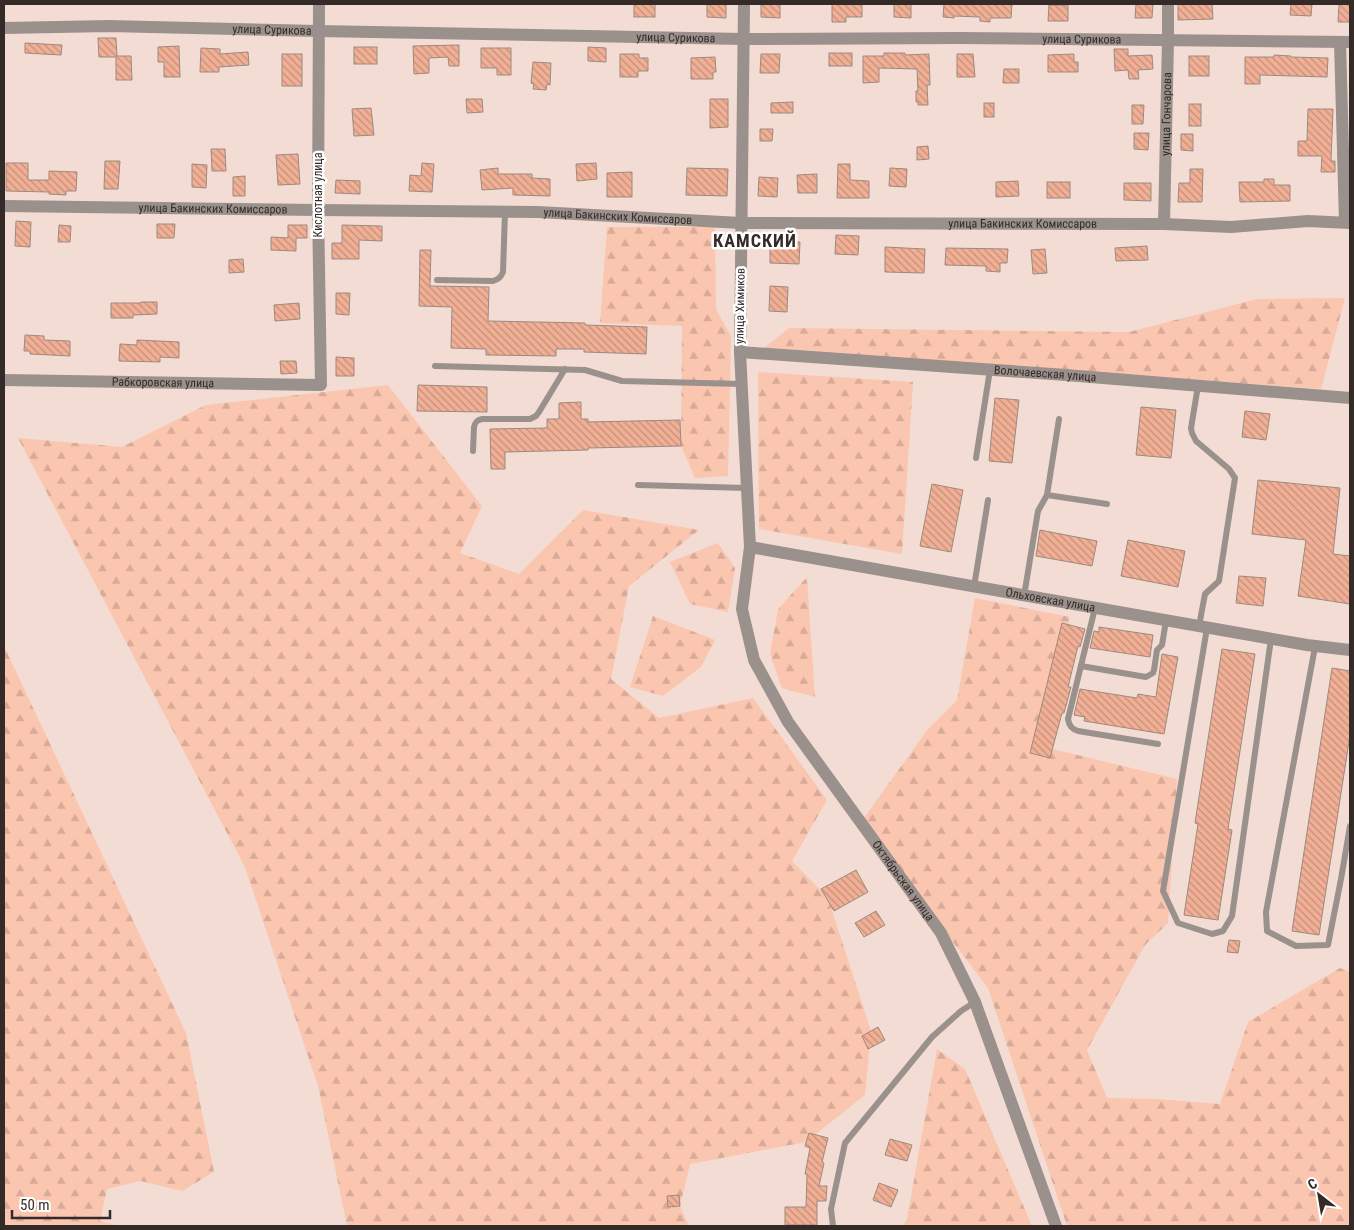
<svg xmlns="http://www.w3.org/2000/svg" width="1354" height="1230" viewBox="0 0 1354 1230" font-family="'Roboto Condensed',sans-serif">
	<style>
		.forest { fill: url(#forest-firs) }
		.building { fill: url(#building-back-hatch); stroke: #9d8980 }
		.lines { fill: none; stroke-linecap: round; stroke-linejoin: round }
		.lane { stroke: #9a908c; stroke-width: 6 }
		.street { stroke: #9a908c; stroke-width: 12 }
		.labels { text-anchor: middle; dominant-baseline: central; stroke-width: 5; stroke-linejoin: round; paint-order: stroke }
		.street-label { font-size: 12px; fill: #342b28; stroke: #fff }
		.district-label { font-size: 18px; font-weight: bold; letter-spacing: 1px; fill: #342b28; stroke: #fff }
	</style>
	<defs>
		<pattern id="forest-firs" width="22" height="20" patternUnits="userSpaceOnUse" patternTransform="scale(1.25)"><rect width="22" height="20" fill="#fbc6b0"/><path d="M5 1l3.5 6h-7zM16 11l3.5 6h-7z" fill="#d8aa97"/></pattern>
		<pattern id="building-back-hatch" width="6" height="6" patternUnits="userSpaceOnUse" patternTransform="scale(1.25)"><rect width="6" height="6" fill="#f1b095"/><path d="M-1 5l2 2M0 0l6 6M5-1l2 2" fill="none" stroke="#c48f7a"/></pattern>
	</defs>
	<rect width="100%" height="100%" fill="#f3dcd3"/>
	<g class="forest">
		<polygon points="607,227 715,227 716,309 731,336 728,476 695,478 681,446 682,326 600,323"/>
		<polygon points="1345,298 1321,389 763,349 789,328 1129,332 1257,299"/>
		<polygon points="758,372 913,382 902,554 759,529"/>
		<polygon points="388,385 482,506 460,553 519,574 583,510 699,530 629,586 611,679 659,718 753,698 827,800 792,861 828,898 871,1031 865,1095 806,1142 690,1164 680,1206 689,1226 347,1226 318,1086 245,867 18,438 122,447 206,405"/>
		<polygon points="718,543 735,568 728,612 690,604 670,562"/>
		<polygon points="807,577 815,697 782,688 770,654 778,609"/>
		<polygon points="975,598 1070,617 1040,746 1177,779 1168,923 1145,945 1087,1050 1107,1098 1157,1099 1220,1104 1248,1022 1340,968 1350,972 1350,1226 1067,1226 988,988 861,822 928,729 957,700"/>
		<polygon points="653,616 715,640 701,667 663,696 630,687"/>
		<polygon points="4,646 186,1033 214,1172 182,1191 141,1181 107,1189 100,1221 119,1226 4,1226"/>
		<polygon points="937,1049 965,1069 1032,1226 903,1226 907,1219"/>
	</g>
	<g class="building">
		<rect x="634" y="4" width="21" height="13"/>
		<polygon points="707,4 726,4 726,18 707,17"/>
		<polygon points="761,4 780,4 780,18 761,17"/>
		<polygon points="832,4 862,4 862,17 846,17 846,22 832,22"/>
		<polygon points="894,4 911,4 911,18 894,17"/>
		<polygon points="944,4 1012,4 1011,18 990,18 990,22 980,21 980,17 954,16 954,18 943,17"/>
		<polygon points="1136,4 1153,4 1152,18 1135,18"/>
		<polygon points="1178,4 1212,4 1213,19 1178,20"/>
		<polygon points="1291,4 1312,4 1311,16 1290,15"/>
		<polygon points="1339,4 1350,4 1350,22 1338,22"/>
		<polygon points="1049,5 1068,5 1068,21 1048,21"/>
		<polygon points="98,38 116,38 117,56 131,56 132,80 116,80 116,57 99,57"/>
		<polygon points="25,43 62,45 61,55 25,53"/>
		<polygon points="459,45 459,66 449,66 448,57 429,58 429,73 414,74 413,46"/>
		<polygon points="179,46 180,77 164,77 164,62 158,62 158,47"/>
		<rect x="354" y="47" width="23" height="17"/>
		<polygon points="588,47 606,48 606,62 588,61"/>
		<polygon points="201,48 220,49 220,54 248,52 249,65 219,67 219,72 200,72"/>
		<polygon points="481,48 511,48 511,75 497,75 497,68 481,68"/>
		<polygon points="1114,49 1128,49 1128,56 1152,55 1153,69 1138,70 1139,79 1129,79 1128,70 1115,71"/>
		<rect x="829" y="53" width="23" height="13"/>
		<polygon points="884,53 905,53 905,55 929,54 930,85 927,85 928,105 918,105 918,102 916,102 916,91 918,91 917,69 879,68 879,82 863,83 863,56 884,56"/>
		<rect x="282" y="54" width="20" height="32"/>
		<polygon points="620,54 639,54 639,58 648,58 648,71 638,71 638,77 620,77"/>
		<polygon points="761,54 780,54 779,73 760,73"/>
		<polygon points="957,54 973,54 975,77 957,77"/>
		<polygon points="1074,54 1074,62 1078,62 1078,72 1048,72 1048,55"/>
		<polygon points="1274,55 1291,56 1291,57 1328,58 1327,77 1260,75 1260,84 1245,84 1245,57 1274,57"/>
		<rect x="1189" y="56" width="20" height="20"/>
		<polygon points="715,57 716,72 713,72 713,79 691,79 691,58"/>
		<polygon points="533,62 551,63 550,85 547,84 546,90 533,89 534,84 531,83"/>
		<polygon points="1004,69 1019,69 1019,83 1003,83"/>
		<polygon points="466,99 482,99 483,112 467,113"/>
		<polygon points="710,99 728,99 728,127 710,128"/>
		<polygon points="793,102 793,113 771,113 771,103"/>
		<rect x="984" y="103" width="10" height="14"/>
		<rect x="1189" y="104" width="12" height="22"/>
		<polygon points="1132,105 1144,105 1143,124 1132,124"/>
		<polygon points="371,108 374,135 354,136 352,109"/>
		<polygon points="1308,109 1333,109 1331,161 1335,161 1335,172 1321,172 1322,156 1298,156 1298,141 1307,141"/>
		<polygon points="760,129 773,129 772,141 760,141"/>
		<polygon points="1134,133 1149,133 1148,150 1134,149"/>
		<polygon points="1181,134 1193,134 1193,151 1181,150"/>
		<polygon points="928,146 929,159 917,160 917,147"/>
		<polygon points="211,149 225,149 226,171 212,171"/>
		<polygon points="298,154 300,184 278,185 276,155"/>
		<polygon points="105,161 120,161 118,189 104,189"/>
		<polygon points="6,163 28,163 28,180 49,180 49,171 77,172 76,191 66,191 66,195 49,194 49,192 6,191"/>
		<polygon points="422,163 434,164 432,192 409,191 410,175 421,176"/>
		<polygon points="596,163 597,179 577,181 576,164"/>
		<polygon points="192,164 207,165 206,188 192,187"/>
		<polygon points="838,164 850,164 850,180 869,181 869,198 837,198"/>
		<polygon points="498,168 498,174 532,174 532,178 550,179 550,196 513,195 513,188 482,190 480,170"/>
		<polygon points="687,168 728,169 727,196 686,195"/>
		<polygon points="890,168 907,169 906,187 889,186"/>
		<polygon points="1190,169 1203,169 1202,202 1178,202 1179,183 1190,183"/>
		<polygon points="632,172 632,197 607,197 607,173"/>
		<polygon points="817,174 817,193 798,193 797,175"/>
		<polygon points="245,176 245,196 233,196 233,177"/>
		<polygon points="759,177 778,178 777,197 758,196"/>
		<polygon points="1264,179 1274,179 1274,185 1290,185 1290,201 1240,202 1239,182 1264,182"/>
		<polygon points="336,180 360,181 360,194 335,193"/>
		<polygon points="1018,181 1019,196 996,197 996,182"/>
		<rect x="1047" y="182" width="23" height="16"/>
		<polygon points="1124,183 1151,183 1151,201 1124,200"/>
		<polygon points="16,221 31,222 30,247 15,246"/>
		<polygon points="157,224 175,224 174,238 157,238"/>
		<polygon points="59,225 71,226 70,242 58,242"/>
		<polygon points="288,225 307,225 307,238 296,238 296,251 271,250 271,237 288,238"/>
		<polygon points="342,225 382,226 382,241 359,240 359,259 332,259 332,243 342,243"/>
		<polygon points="836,235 859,236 858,255 835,254"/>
		<polygon points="770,242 800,242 799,264 770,263"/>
		<polygon points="1147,246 1148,260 1116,261 1115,248"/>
		<polygon points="885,247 925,249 924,273 885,272"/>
		<polygon points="946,248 1008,249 1007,263 1000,263 1000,272 986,271 986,266 945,265"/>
		<polygon points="1045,249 1047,273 1033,274 1031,250"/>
		<polygon points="420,250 431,250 430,286 489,287 488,321 585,323 585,325 647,327 646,354 584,352 584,349 556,349 556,356 486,355 486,349 451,348 452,307 419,306"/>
		<polygon points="243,259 244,272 229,273 229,260"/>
		<polygon points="770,286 788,287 787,312 769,311"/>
		<polygon points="336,293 350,293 349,315 336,314"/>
		<polygon points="141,302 157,302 157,314 133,315 133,318 111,318 111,303 141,303"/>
		<polygon points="299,303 300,319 275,321 274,305"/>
		<polygon points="25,335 44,336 44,340 70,341 70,356 30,354 30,351 24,351"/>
		<polygon points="137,340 179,342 179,358 160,357 160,362 119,361 120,344 137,345"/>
		<polygon points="336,357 354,358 354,376 336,376"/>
		<polygon points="280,361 296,361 297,373 281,374"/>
		<polygon points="418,385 487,387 487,412 417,411"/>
		<polygon points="995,398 1019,400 1012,463 989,461"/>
		<polygon points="581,402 581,419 588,419 588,422 680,420 681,446 588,448 588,450 505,452 505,469 491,469 490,429 547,428 547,419 559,419 559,403"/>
		<polygon points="1141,407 1176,410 1171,458 1136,455"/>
		<polygon points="1245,411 1270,414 1266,440 1242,437"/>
		<polygon points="1258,480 1340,488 1333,554 1350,556 1350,604 1298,596 1306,540 1252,534"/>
		<polygon points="932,484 963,490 951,552 920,546"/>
		<polygon points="1040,530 1097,541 1092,566 1036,556"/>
		<polygon points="1128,540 1185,551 1178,587 1121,576"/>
		<polygon points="1239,576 1266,578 1263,606 1236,603"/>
		<polygon points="1062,623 1085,629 1080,647 1078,646 1068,687 1071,687 1064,713 1062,713 1050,758 1030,753"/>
		<polygon points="1099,627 1153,635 1150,657 1090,648 1094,631 1099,632"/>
		<polygon points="1222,649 1255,654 1228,829 1232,830 1218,920 1184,915 1198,824 1195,823"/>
		<polygon points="1162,654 1178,657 1164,734 1084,721 1085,717 1074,715 1080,689 1137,698 1138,694 1156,697"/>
		<polygon points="1332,668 1350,671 1350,735 1319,935 1292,931"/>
		<polygon points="856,870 868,892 834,911 821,889"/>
		<polygon points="876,911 885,925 864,937 855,923"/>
		<polygon points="1229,940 1240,941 1238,953 1227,952"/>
		<polygon points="878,1027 885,1040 868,1049 862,1036"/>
		<polygon points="809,1133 828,1138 822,1162 824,1163 819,1186 827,1186 826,1201 817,1201 817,1225 785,1225 785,1207 806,1207 807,1174 805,1174 810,1148 805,1146"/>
		<polygon points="890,1139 912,1145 907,1161 885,1155"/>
		<polygon points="879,1183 898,1190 891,1207 873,1200"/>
		<polygon points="679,1195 680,1206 668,1207 667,1196"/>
	</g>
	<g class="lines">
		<g class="lane">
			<path d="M437 280 493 281C499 279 501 277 503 272L505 212"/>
			<polyline points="435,366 585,370 622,381 741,384"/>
			<polyline points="1198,386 1191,428 1192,433 1196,441 1229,469 1235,478 1219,581 1205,594 1199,626"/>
			<path d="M473 451 474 427C475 422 477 420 482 419H530L536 416 539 412 565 369"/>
			<polyline points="976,458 990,370"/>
			<polyline points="638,485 747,488"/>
			<polyline points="1047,495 1107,504"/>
			<polyline points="974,587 988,500"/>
			<polyline points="1024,596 1038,511 1047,495 1059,419"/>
			<path d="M1095 608 1068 719C1069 726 1072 729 1078 731L1158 744"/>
			<polyline points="1207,628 1163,891 1178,923 1212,934 1223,931 1232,916 1271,639"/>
			<polyline points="1315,647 1266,912 1267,931 1296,946 1328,945 1341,879 1350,826"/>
			<polyline points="1081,666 1146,677 1153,673 1154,670 1157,650 1162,645 1166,621"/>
			<polyline points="833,1226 831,1209 845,1143 932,1037 961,1011 975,1002"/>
		</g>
		<g class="street">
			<path id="s1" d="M744 4 740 352 750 547 742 609 754 660 788 722 941 933 975 1002 1056 1226"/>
			<path id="s2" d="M4 28 109 26 318 31 743 39 958 38 1350 42"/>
			<polyline points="1340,42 1345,222"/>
			<path id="s3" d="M4 206 318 210 538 212 741 223 1164 224 1231 227 1308 221 1350 223"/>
			<path id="s4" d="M1164 224 1168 41V4"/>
			<path id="s5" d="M740 352 1066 375 1350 398"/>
			<path id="s6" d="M4 380 321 385 318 210 319 4"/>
			<path id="s7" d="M750 547 1307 645 1350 650"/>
		</g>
	</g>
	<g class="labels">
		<g class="street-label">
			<text stroke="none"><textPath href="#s2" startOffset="268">улица Сурикова</textPath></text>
			<text stroke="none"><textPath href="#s2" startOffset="672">улица Сурикова</textPath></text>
			<text stroke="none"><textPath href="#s2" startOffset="1078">улица Сурикова</textPath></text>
			<text stroke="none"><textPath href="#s4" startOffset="110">улица Гончарова</textPath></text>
			<text transform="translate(318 195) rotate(-90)">Кислотная улица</text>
			<text stroke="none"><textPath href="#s3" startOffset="209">улица Бакинских Комиссаров</textPath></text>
			<text stroke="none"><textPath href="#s3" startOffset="614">улица Бакинских Комиссаров</textPath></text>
			<text stroke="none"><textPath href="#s3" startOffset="1019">улица Бакинских Комиссаров</textPath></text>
			<text transform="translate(740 306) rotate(-89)">улица Химиков</text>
			<text stroke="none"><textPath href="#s5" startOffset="306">Волочаевская улица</textPath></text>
			<text stroke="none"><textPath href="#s6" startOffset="159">Рабкоровская улица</textPath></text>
			<text stroke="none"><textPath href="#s7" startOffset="305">Ольховская улица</textPath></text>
			<text stroke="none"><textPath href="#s1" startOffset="925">Октябрьская улица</textPath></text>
		</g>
		<g class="district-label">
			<text x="755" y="240">КАМСКИЙ</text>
		</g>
	</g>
	<rect width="1354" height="1230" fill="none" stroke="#342b28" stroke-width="10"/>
	<g transform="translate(1319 1195) rotate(329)" stroke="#ffffff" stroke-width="4" paint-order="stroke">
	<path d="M0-4L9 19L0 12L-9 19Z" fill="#342b28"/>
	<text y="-8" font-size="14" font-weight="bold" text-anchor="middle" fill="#342b28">С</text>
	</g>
	<path d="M12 1210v8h98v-8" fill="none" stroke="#342b28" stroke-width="2.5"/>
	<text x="20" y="1210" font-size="15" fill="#342b28" stroke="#ffffff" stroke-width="4" paint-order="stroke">50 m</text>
</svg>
